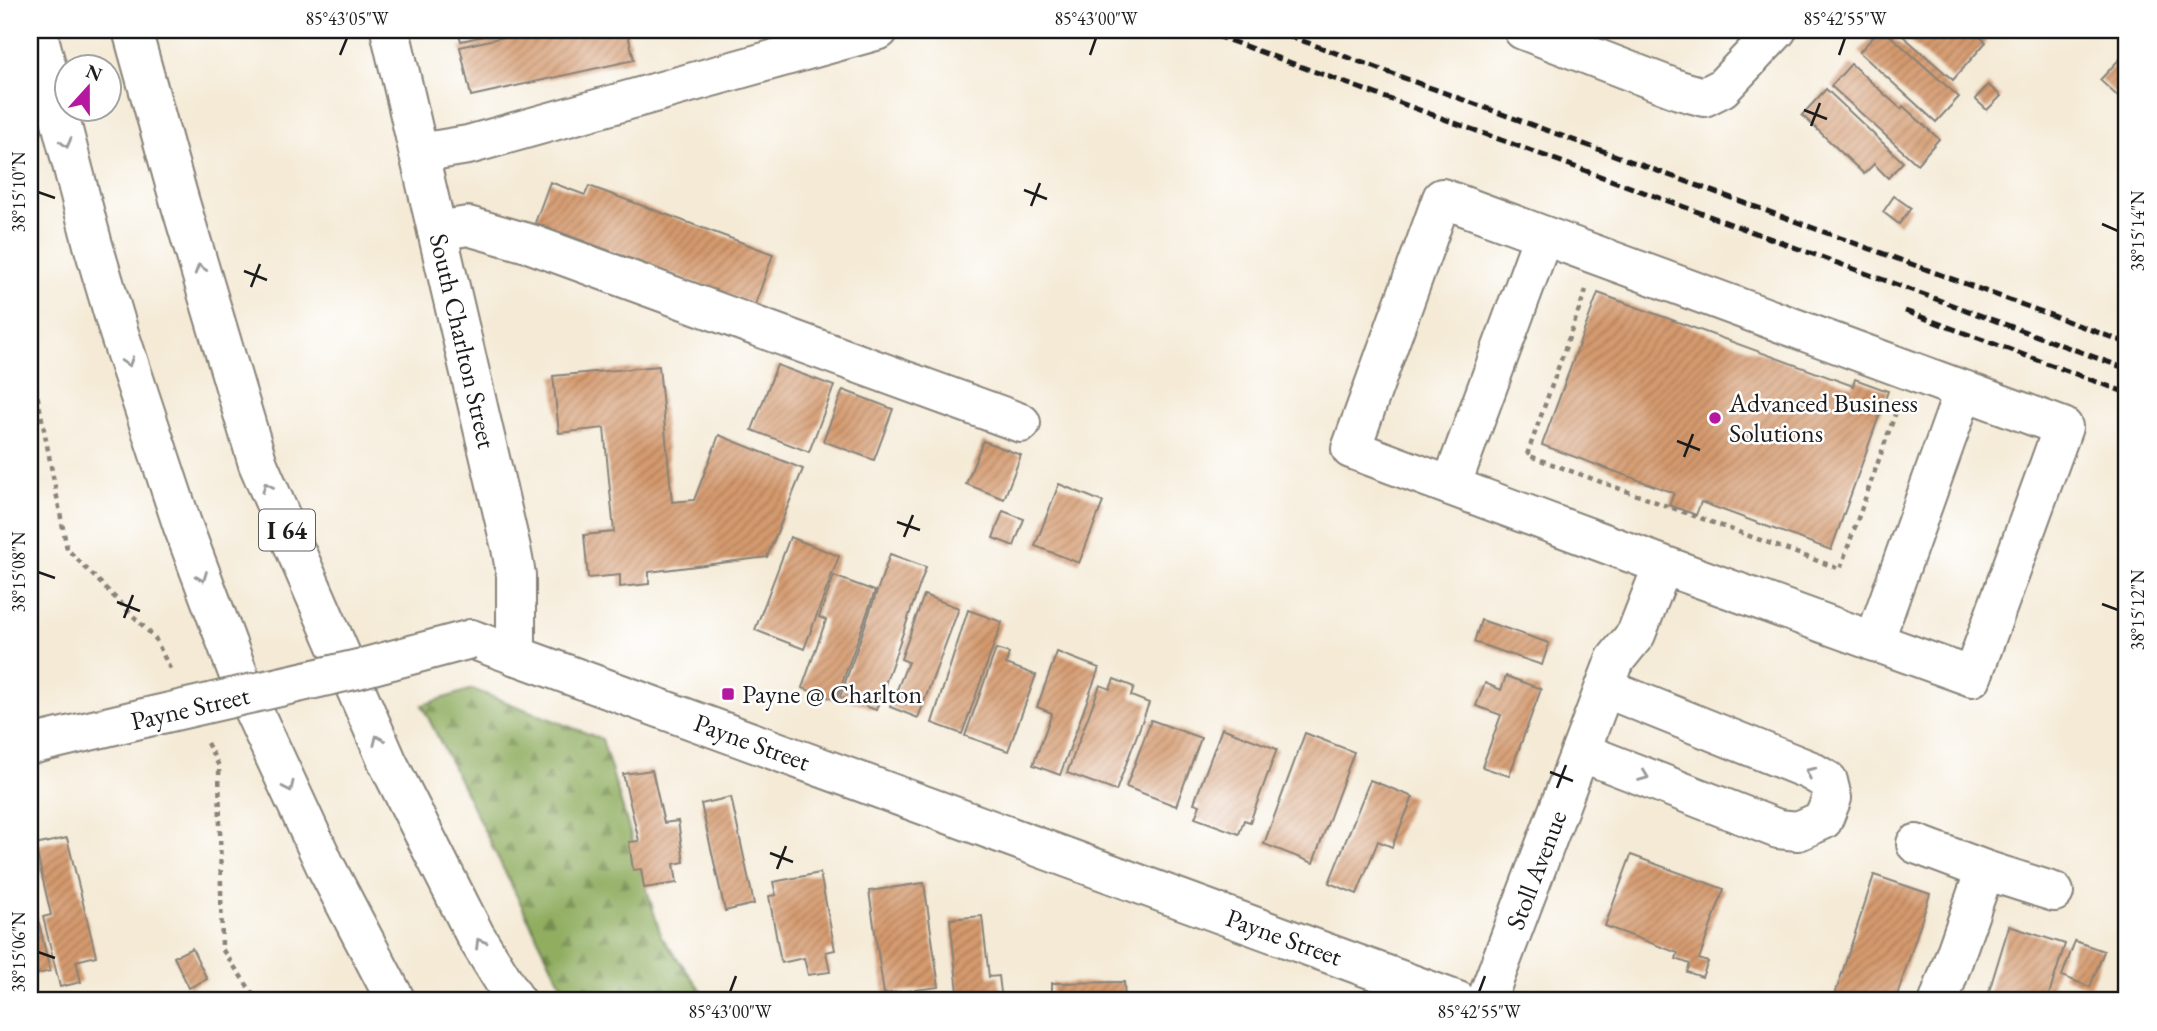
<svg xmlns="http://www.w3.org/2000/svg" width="2157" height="1031" viewBox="0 0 2157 1031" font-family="'EB Garamond',serif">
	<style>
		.forest { fill: url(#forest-firs); stroke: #56643e; stroke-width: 2 }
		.building { fill: url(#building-hatch) }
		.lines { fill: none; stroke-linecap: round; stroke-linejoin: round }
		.minor-casing { stroke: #888379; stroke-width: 42 }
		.highway-casing { stroke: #888379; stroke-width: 42 }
		.path { stroke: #888379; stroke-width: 4.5; stroke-dasharray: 5 5; stroke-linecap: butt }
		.minor { stroke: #fff; stroke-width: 38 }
		.highway { stroke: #fff; stroke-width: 38 }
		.rail { stroke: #1c1c1c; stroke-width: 5; stroke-dasharray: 10 5; stroke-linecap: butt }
		.minor-bridge-casing { stroke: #888379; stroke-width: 42; stroke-linecap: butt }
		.minor-bridge { stroke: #fff; stroke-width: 38 }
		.oneway { stroke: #999 }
		.ticks { fill: none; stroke: #1c1c1c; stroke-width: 2.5 }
		.poi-dot { fill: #b5179e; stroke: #fff; stroke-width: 2.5 }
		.labels { text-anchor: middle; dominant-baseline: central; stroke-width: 5; stroke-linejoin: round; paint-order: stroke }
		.shield { fill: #fff; stroke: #606060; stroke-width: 2 }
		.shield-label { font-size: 24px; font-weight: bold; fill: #1c1c1c }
		.street-label { font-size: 26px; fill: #1c1c1c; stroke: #fff }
		.poi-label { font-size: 26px; fill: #1c1c1c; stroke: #fff; text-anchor: start }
		.neatline { fill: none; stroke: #1c1c1c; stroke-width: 2.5 }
		.ticks-label { font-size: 18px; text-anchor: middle; fill: #1c1c1c }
	</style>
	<defs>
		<pattern id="forest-firs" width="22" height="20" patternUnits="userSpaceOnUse" patternTransform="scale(1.75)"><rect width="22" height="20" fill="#90ad60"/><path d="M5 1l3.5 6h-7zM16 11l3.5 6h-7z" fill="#758c4e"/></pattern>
		<pattern id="building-hatch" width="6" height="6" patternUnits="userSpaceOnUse" patternTransform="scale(1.75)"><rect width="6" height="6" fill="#d59a6e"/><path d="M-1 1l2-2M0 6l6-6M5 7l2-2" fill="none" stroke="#ac7d5a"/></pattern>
	</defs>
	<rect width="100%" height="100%" fill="#fff"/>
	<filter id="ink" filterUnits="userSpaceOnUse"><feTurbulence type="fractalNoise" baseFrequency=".0143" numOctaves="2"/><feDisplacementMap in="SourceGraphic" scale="14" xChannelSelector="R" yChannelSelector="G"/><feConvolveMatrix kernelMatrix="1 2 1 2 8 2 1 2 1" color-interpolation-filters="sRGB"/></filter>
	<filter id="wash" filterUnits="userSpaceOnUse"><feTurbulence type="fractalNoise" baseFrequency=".00686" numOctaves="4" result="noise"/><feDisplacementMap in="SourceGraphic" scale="28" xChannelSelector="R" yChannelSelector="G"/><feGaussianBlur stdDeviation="1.57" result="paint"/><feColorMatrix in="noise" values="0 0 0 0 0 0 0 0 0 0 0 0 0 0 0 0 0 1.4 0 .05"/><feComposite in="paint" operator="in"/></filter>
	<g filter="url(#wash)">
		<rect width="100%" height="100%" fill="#f4ead6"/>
		<polygon class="forest" points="472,689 602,739 661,936 709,1001 569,1001 422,705"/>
		<g id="blocks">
			<g class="building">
				<polygon points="458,30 507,30 507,31 461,41"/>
				<polygon points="515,30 627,30 634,60 471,96 460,47 516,34"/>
				<polygon points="1880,30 1884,30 1959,97 1936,122 1859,52"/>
				<polygon points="1896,30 1972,30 1986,42 1953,80"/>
				<polygon points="2127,51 2127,105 2100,80"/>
				<polygon points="1851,64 1901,109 1903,106 1939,139 1917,164 1831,86"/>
				<polygon points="1988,85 2001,96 1987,110 1975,99"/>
				<polygon points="1826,89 1903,162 1888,178 1874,164 1864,174 1802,115"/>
				<polygon points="550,182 585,195 589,186 773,254 755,305 535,223"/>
				<polygon points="1894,196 1911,208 1899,224 1883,212"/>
				<polygon points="1598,293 1853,386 1855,379 1888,391 1831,550 1701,502 1696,515 1669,505 1674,493 1542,445"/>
				<polygon points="777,365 834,386 809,452 752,430"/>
				<polygon points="659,366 672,502 694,500 719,435 803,469 767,557 649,572 649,584 620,587 620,575 588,578 584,535 614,532 604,428 559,433 553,376"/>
				<polygon points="843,390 893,409 874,460 823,441"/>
				<polygon points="983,441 1021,455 1004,499 966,484"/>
				<polygon points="1059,484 1103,502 1079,563 1035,546"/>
				<polygon points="1003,511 1024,519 1014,546 993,538"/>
				<polygon points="790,537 839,556 804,649 755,630"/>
				<polygon points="890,554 926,567 876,710 840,697"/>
				<polygon points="834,576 875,591 836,700 802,688 826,620 819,617"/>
				<polygon points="924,595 959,608 918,718 890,707 908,662 901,659"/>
				<polygon points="968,610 1002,622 962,734 932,723"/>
				<polygon points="1481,620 1549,643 1542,665 1474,642"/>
				<polygon points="996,649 1009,653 1006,664 1036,675 1008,751 965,736"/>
				<polygon points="1057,652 1099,668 1060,775 1033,765 1052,713 1037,707"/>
				<polygon points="1506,676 1541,689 1509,776 1482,767 1501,715 1476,706 1485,683 1501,690"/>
				<polygon points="1114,679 1134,687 1131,696 1149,703 1116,791 1067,773 1100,685 1110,689"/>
				<polygon points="1151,720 1201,738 1176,806 1126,787"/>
				<polygon points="1222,728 1277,749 1250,822 1244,820 1239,834 1195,818 1200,805 1194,803"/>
				<polygon points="1305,733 1354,752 1313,863 1264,844"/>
				<polygon points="652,770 664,823 678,821 684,862 674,864 677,883 644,888 641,869 633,870 629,842 639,841 623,774"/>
				<polygon points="1370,780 1413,797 1392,847 1378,841 1357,894 1329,883"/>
				<polygon points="731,797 754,904 725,911 701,804"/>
				<polygon points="67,838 96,956 76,961 81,982 60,987 43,917 51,915 35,845"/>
				<polygon points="1631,855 1724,889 1699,959 1708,962 1702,977 1687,972 1690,964 1676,959 1678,953 1605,926"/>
				<polygon points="820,873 835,950 826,952 830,972 808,975 804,958 781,963 769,896 776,895 773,882"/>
				<polygon points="1874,875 1930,894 1897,996 1895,1001 1833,1001"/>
				<polygon points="924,883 939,987 884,994 869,891"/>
				<polygon points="30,884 50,971 30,976"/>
				<polygon points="982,916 989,977 999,976 1002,1001 959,1001 950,919"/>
				<polygon points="2009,926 2065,944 2047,1001 1986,1001"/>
				<polygon points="2075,941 2104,951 2090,987 2062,976"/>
				<polygon points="192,948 207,979 189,988 174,957"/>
				<polygon points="1124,982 1125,1001 1052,1001 1052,983"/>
			</g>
		</g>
	</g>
	<g filter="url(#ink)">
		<use href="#blocks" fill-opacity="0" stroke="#888379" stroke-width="2"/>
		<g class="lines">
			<defs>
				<g id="minor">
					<polyline points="390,30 511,548 516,575 516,656"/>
					<polyline points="1523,30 1679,90 1704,97 1722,88 1777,30"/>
					<polyline points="419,153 468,145 879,30"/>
					<polyline points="437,231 468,226 531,244 1021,423"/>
					<polyline points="1451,486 1543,236"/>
					<polyline points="471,639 1458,1001"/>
					<polyline points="1874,642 1964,390"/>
					<polyline points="30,745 144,718"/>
					<polyline points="1581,752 1778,829 1798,831 1823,820 1832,798 1828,781 1809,770 1605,688"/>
					<polyline points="1916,844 1985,870"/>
					<polyline points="1486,1001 1615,660 1636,634 1663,565 1972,677 2063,427 1442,198 1351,449 1663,565"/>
					<polyline points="1939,1001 1985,870 2054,892"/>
				</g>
				<g id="highway">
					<polyline points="37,30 93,245 119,333 182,524 247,697 325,865 396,1001"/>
					<polyline points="132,30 179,199 258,464 388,763 475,935 516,1001"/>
				</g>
			</defs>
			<use href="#minor" class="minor-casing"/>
			<use href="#highway" class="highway-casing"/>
			<g class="path">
				<polyline points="1586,290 1527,455 1840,569 1898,406"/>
				<polyline points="30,357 67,549 155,638 172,673"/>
				<polyline points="207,743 219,766 222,949 258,1001"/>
			</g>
			<use href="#minor" class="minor"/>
			<use href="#highway" class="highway"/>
			<g class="rail">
				<polyline points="1201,30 2127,369"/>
				<polyline points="1273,30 2127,343"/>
				<polyline points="1905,311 2127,393"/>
			</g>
			<defs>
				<polyline id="minor-bridge" points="144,718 358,669 471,639"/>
			</defs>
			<use href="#minor-bridge" class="minor-bridge-casing"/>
			<use href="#minor-bridge" class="minor-bridge"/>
		</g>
		<defs><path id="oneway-chevron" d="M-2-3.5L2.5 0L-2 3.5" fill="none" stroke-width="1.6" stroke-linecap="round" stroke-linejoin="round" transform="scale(1.75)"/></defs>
		<g class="oneway">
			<use href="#oneway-chevron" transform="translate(66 143) rotate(75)"/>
			<use href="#oneway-chevron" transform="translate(200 269) rotate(-107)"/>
			<use href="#oneway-chevron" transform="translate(128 362) rotate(72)"/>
			<use href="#oneway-chevron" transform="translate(267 487) rotate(-114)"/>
			<use href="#oneway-chevron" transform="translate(202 577) rotate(69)"/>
			<use href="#oneway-chevron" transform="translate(378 740) rotate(-114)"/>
			<use href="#oneway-chevron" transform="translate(1810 772) rotate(-153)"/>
			<use href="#oneway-chevron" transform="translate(1644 776) rotate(21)"/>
			<use href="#oneway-chevron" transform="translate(289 787) rotate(65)"/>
			<use href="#oneway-chevron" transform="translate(480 943) rotate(-121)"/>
		</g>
	</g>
	<path class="ticks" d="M340 55 347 38M1090 55 1096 38M1839 55 1845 38M1804 110 1827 119M1811 126 1820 103M1024 190 1047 199M38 192 55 198M1031 206 1040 183M2102 224 2118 231M244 271 267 280M251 287 260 264M1677 441 1700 450M1684 457 1693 434M897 522 920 530M904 537 913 515M38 572 55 578M117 602 140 611M2102 604 2118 610M124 618 133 595M1550 772 1573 781M1557 788 1566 765M770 853 793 862M777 869 786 846M38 952 55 958M730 992 736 976M1479 992 1485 976"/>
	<g class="poi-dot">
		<circle cx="1715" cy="418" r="7"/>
		<rect x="721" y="687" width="14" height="14" rx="3.5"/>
	</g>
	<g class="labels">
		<rect class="shield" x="259" y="509.5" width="56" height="41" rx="5"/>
		<g class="shield-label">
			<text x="287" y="530">I 64</text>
		</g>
		<g class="street-label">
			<text transform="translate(463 341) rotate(77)">South Charlton Street</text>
			<text transform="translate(190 708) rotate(-13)">Payne Street</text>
			<text transform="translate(752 742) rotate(20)">Payne Street</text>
			<text transform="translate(1536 870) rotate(-69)">Stoll Avenue</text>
			<text transform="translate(1284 937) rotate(20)">Payne Street</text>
		</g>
		<g class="poi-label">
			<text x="1729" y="403">Advanced Business<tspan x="1729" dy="30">Solutions</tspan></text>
			<text x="742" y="694">Payne @ Charlton</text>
		</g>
	</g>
	<rect width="2157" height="1031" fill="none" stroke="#fff" stroke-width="77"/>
	<g transform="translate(88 88) rotate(21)"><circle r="33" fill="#ffffff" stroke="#a4a4a4" stroke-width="2"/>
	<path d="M0-5L12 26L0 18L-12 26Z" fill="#b5179e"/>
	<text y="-10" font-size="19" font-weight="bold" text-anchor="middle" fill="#1c1c1c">N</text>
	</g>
	<rect x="38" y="38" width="2080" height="954" class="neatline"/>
	<g class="ticks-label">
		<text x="347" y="25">85°43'05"W</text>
		<text x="1096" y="25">85°43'00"W</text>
		<text x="1845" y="25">85°42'55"W</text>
		<text transform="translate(19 192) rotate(-90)" y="6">38°15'10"N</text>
		<text transform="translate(2138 231) rotate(-90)" y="6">38°15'14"N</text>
		<text transform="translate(19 572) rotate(-90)" y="6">38°15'08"N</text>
		<text transform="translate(2138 610) rotate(-90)" y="6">38°15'12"N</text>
		<text transform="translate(19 952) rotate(-90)" y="6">38°15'06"N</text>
		<text x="730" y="1018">85°43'00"W</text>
		<text x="1479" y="1018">85°42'55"W</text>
	</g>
</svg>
